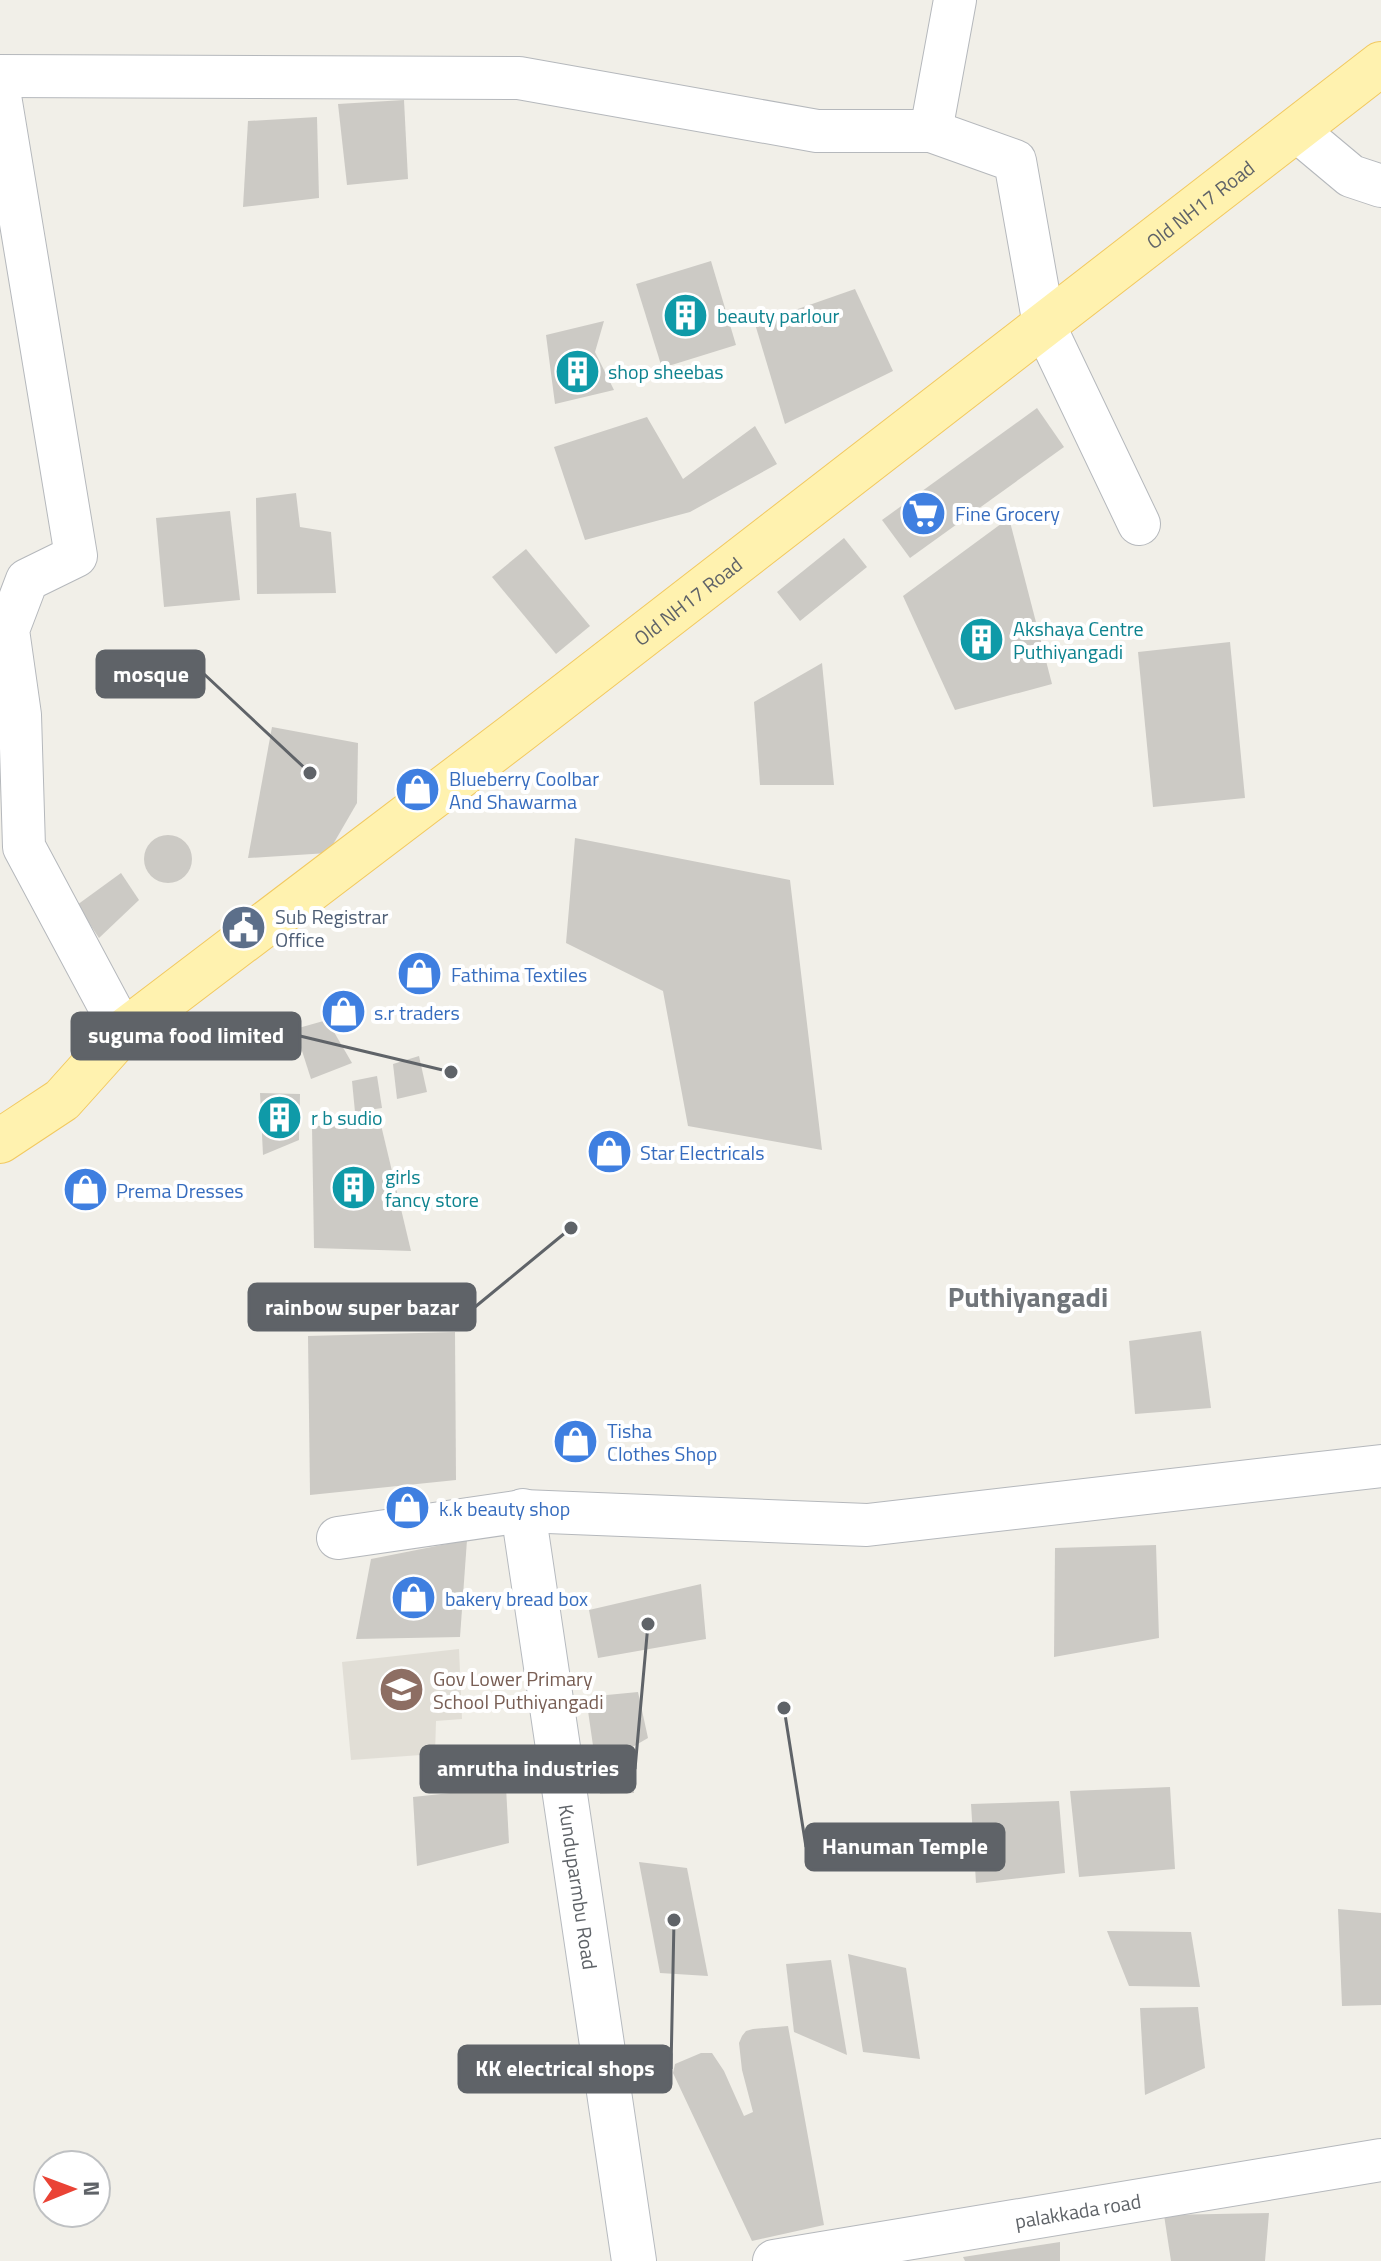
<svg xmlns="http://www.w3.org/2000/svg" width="1381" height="2261" viewBox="0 0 1381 2261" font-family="'Titillium Web',sans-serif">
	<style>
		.education { fill: #e1ded6 }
		.building { fill: #cccac5 }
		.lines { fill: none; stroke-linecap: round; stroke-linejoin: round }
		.minor-casing { stroke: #b5b8bc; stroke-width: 44 }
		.secondary-casing { stroke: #b6babf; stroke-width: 46 }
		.primary-casing { stroke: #f2c960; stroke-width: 46 }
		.minor { stroke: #fff; stroke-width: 42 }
		.secondary { stroke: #fff; stroke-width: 44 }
		.primary { stroke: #fff2af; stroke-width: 44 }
		.labels { text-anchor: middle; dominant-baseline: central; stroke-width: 8; stroke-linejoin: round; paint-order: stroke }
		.street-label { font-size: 20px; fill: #5f6368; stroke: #fff }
		.culture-label { font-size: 20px; fill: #0d838f; stroke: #fff; text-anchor: start }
		.shop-label { font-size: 20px; fill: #366cbe; stroke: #fff; text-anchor: start }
		.service-label { font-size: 20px; fill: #4e5e75; stroke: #fff; text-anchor: start }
		.education-label { font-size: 20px; fill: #785e54; stroke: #fff; text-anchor: start }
		.district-label { font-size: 28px; font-weight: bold; fill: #70757a; stroke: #fff }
		.leader { fill: none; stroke: #5f6368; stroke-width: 3 }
		.callout-dot { fill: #5f6368; stroke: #fff; stroke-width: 3 }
		.callout { fill: #5f6368; stroke: #5f6368; stroke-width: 3 }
		.callout-label { font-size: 22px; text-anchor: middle; font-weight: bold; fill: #fff }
	</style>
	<rect width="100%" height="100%" fill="#f1efe8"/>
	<polygon class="education" points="459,1649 462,1719 436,1721 435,1754 351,1760 342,1662"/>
	<g class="building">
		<polygon points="404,100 408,179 347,185 338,104"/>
		<polygon points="317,117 319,198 243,207 248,121"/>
		<polygon points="711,261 736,345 662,368 636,284"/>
		<polygon points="855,289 893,371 785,424 755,324"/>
		<polygon points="604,321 595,352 614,390 555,404 546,335"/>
		<polygon points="1037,408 1064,447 910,558 882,520"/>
		<polygon points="647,417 683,479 755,426 777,464 690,512 585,540 554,447"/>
		<polygon points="296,493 300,527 331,532 336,593 257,594 256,498"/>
		<polygon points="230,511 240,600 164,607 156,518"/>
		<polygon points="1009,518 1052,684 955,710 903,596"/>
		<polygon points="844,538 867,567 800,621 777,592"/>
		<polygon points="526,549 590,626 556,654 492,577"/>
		<polygon points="1230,642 1245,798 1153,807 1138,652"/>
		<polygon points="822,663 834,785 760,785 754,702"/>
		<polygon points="272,727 358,743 357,803 328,853 248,858"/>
		<circle cx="168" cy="859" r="24"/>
		<polygon points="575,838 790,880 822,1150 688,1126 663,991 566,943"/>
		<polygon points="121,873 139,900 99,938 77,905"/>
		<polygon points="327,1020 352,1063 311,1079 295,1029"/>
		<polygon points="419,1056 427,1092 397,1099 393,1064"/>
		<polygon points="377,1076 382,1108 355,1112 352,1081"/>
		<polygon points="260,1093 300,1094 299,1140 263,1155"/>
		<polygon points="381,1125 411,1251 314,1248 312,1126"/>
		<polygon points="1201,1331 1211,1408 1135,1414 1129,1341"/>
		<polygon points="455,1332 456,1480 310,1495 308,1336"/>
		<polygon points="467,1540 460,1637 356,1639 371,1559"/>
		<polygon points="1156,1545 1159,1638 1054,1657 1055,1548"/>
		<polygon points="701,1584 706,1639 598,1658 589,1610"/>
		<polygon points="638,1692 648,1738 629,1749 634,1793 600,1794 586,1697"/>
		<polygon points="506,1787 509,1843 417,1866 413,1797"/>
		<polygon points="1170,1787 1175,1869 1079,1877 1070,1791"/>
		<polygon points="1059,1801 1065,1873 976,1883 971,1804"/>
		<polygon points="639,1862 687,1868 708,1976 660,1973"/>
		<polygon points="1338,1909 1381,1913 1381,2005 1342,2006"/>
		<polygon points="1107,1931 1191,1932 1200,1987 1129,1986"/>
		<polygon points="848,1954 906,1968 920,2059 863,2052"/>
		<polygon points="831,1960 847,2055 794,2032 786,1964"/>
		<polygon points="1198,2007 1205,2068 1145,2095 1140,2008"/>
		<polygon points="788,2026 824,2225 752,2241 673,2073 675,2064 701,2053 712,2053 724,2071 744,2116 753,2112 742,2070 739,2043 742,2036 746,2031 753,2029"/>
		<polygon points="1269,2213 1265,2261 1171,2261 1164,2215"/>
		<polygon points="1060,2242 1060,2261 965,2261 963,2257"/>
	</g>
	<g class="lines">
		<defs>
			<g id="minor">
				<polyline points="955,0 931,131 1015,161 1044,325 1139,524"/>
				<polyline points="0,76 519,78 817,131 931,131"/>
				<polyline points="0,96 76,556 27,580 8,630 20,715 24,847 123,1032"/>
				<polyline points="1296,130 1351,176 1381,186"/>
				<polyline points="338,1538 523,1511 867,1525 1381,1466"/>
				<path id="s1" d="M774 2261 1381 2160"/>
			</g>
			<g id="secondary">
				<path id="s2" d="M523 1511 634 2261"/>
			</g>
			<g id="primary">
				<path id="s3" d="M0 1141 62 1100 123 1032 518 732 1381 64"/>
			</g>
		</defs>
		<use href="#minor" class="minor-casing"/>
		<use href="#secondary" class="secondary-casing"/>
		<use href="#primary" class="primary-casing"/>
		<use href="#minor" class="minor"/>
		<use href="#secondary" class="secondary"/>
		<use href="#primary" class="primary"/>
	</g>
	<defs>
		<symbol id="building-disc" viewBox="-11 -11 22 22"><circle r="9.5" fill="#0f9aa8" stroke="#fff"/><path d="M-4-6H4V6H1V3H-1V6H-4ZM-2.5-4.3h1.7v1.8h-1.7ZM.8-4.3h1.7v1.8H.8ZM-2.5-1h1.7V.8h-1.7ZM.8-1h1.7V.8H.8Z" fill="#fff"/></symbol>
		<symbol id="supermarket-disc" viewBox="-11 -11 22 22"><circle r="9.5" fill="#3f7fe0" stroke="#fff"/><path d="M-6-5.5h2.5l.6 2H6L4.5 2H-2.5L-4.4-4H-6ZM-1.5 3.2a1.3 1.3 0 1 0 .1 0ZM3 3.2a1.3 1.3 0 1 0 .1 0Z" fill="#fff"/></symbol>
		<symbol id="shop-disc" viewBox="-11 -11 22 22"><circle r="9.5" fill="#3f7fe0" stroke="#fff"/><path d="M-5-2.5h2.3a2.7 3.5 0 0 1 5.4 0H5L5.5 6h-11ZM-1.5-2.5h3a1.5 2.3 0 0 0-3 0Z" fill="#fff"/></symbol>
		<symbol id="civic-disc" viewBox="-11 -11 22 22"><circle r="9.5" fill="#5c6f8a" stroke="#fff"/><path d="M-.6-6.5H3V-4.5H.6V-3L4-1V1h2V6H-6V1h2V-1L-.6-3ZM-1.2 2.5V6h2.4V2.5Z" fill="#fff"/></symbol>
		<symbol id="school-disc" viewBox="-11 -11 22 22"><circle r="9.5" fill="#8d6e63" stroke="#fff"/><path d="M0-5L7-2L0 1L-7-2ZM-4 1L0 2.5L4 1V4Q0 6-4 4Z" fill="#fff"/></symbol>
	</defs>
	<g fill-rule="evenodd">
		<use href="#building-disc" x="660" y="290" width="51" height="51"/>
		<use href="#building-disc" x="552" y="346" width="51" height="51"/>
		<use href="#supermarket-disc" x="898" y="488" width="51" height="51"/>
		<use href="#building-disc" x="956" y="614" width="51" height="51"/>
		<use href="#shop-disc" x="392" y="764" width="51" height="51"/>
		<use href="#civic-disc" x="218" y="902" width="51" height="51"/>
		<use href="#shop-disc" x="394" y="948" width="51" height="51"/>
		<use href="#shop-disc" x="318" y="986" width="51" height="51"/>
		<use href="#building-disc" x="254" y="1092" width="51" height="51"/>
		<use href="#shop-disc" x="584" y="1126" width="51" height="51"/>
		<use href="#building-disc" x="328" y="1162" width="51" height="51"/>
		<use href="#shop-disc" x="60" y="1164" width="51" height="51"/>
		<use href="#shop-disc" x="550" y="1416" width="51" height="51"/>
		<use href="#shop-disc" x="382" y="1482" width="51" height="51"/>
		<use href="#shop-disc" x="388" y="1572" width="51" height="51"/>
		<use href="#school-disc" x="376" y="1664" width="51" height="51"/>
	</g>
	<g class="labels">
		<g class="street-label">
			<text stroke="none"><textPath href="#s3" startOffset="1524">Old NH17 Road</textPath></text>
			<text stroke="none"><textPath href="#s3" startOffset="876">Old NH17 Road</textPath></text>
			<text stroke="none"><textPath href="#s2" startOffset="380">Kunduparmbu Road</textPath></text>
			<text stroke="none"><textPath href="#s1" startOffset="308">palakkada road</textPath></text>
		</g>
		<g class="culture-label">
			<text x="717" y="315">beauty parlour</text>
			<text x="608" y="371">shop sheebas</text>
			<text x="1013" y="628">Akshaya Centre<tspan x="1013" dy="23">Puthiyangadi</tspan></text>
			<text x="311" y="1117">r b sudio</text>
			<text x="385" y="1176">girls<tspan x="385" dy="23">fancy store</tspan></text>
		</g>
		<g class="shop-label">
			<text x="955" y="513">Fine Grocery</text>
			<text x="449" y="778">Blueberry Coolbar<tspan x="449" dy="23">And Shawarma</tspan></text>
			<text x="451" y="974">Fathima Textiles</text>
			<text x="374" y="1012">s.r traders</text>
			<text x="640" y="1152">Star Electricals</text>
			<text x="116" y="1190">Prema Dresses</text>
			<text x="607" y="1430">Tisha<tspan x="607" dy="23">Clothes Shop</tspan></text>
			<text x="439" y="1508">k.k beauty shop</text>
			<text x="445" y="1598">bakery bread box</text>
		</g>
		<g class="service-label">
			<text x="275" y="916">Sub Registrar<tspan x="275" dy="23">Office</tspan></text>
		</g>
		<g class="education-label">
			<text x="433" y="1678">Gov Lower Primary<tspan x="433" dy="23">School Puthiyangadi</tspan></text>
		</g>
		<g class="district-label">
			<text x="1028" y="1296">Puthiyangadi</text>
		</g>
	</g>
	<path class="leader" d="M310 773L204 674M451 1072L300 1036M571 1228L475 1307M648 1624L635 1769M784 1708L806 1847M674 1920L671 2069"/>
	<g class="callout-dot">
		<circle cx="310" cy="773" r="8"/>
		<circle cx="451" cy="1072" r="8"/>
		<circle cx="571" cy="1228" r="8"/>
		<circle cx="648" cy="1624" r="8"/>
		<circle cx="784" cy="1708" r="8"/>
		<circle cx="674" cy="1920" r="8"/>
	</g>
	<g class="callout">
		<rect x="97" y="651" width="107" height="46" rx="8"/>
		<rect x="72" y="1013" width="228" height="46" rx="8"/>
		<rect x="249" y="1284" width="226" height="46" rx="8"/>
		<rect x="421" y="1746" width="214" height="46" rx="8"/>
		<rect x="806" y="1824" width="198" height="46" rx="8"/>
		<rect x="459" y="2046" width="212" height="46" rx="8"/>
	</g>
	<g class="callout-label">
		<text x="151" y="682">mosque</text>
		<text x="186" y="1043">suguma food limited</text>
		<text x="362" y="1315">rainbow super bazar</text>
		<text x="528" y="1776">amrutha industries</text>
		<text x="905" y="1854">Hanuman Temple</text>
		<text x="565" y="2076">KK electrical shops</text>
	</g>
	<g transform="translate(72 2189) rotate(89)"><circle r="38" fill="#ffffff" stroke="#bfc1c3" stroke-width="2"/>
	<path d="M0-6L14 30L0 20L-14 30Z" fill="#ea4335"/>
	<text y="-12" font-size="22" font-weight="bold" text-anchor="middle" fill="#5f6368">N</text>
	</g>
</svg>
